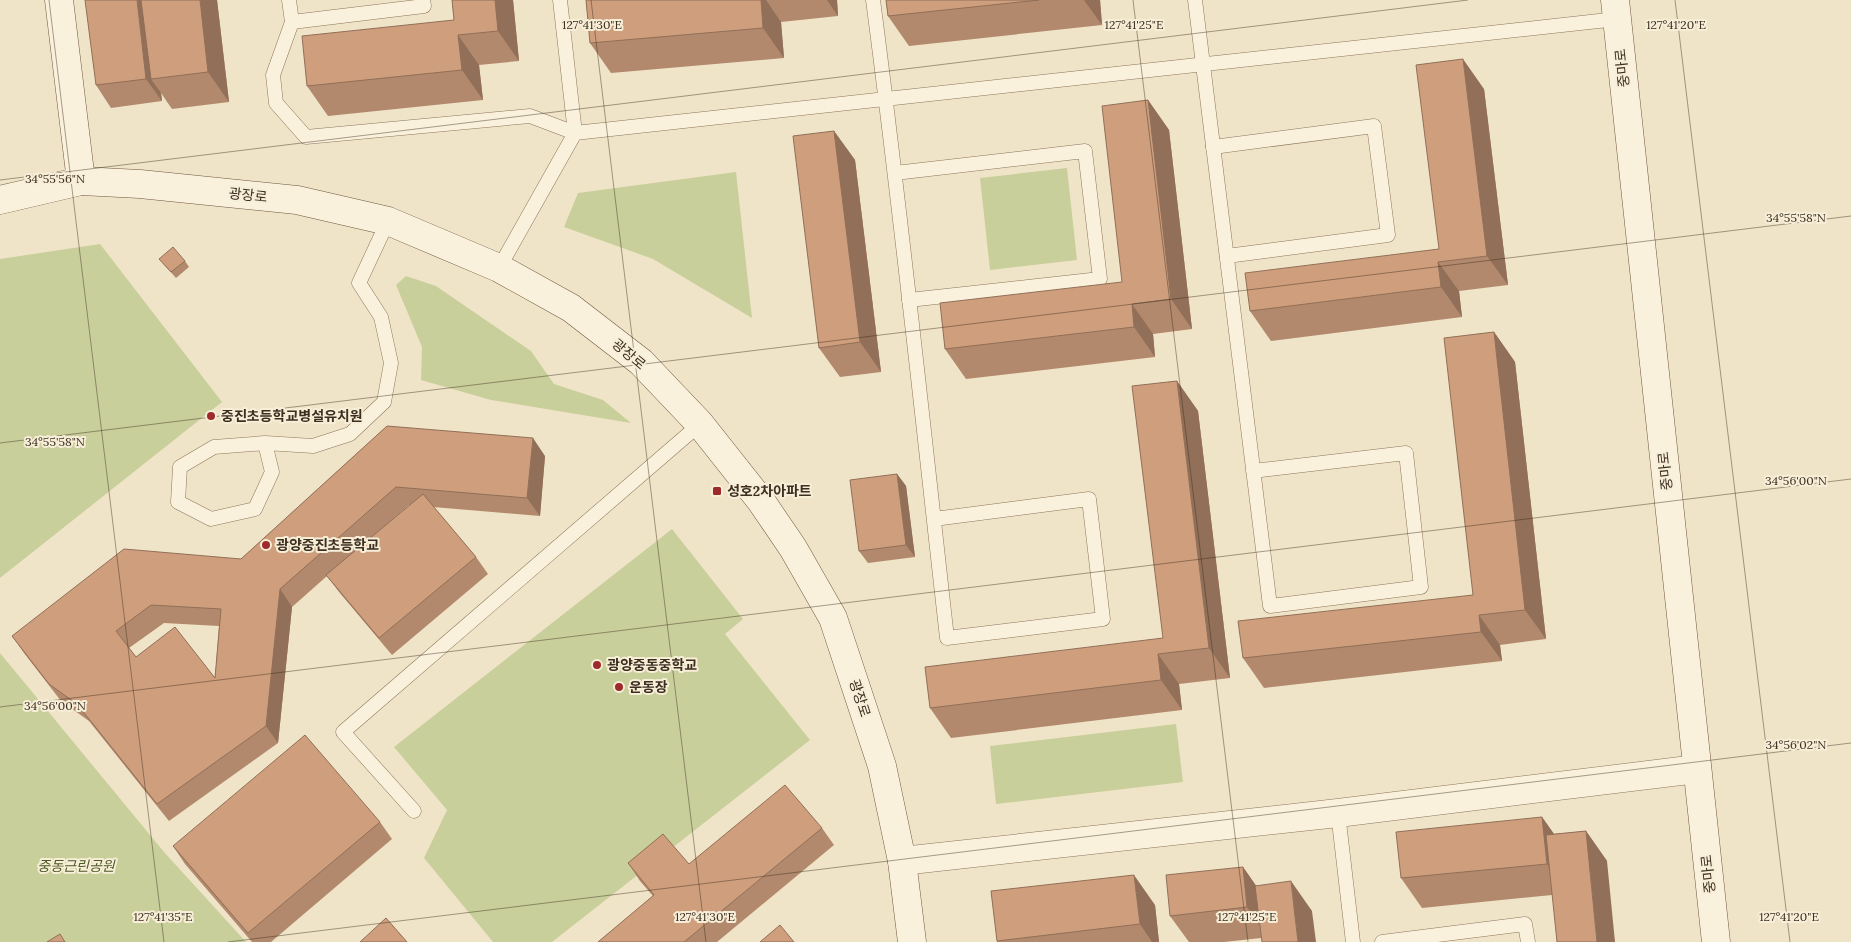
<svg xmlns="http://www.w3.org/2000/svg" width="1851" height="942" viewBox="0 0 1851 942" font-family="Lora,'Noto Sans KR',serif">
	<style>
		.green { fill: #c9cf9b }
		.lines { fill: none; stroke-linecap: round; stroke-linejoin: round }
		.lane-casing { stroke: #8d765c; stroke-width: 15 }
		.street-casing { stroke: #8d765c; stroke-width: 29 }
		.secondary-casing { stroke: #6f573f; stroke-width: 29 }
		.lane { stroke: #faf1dc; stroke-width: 14 }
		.street { stroke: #faf1dc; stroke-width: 28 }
		.secondary { stroke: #faf1dc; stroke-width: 28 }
		.wall { fill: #b2896c; fill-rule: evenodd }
		.shaded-wall { fill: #916f58 }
		.building { fill: #cf9f7d; stroke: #916f58; fill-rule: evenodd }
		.ticks { fill: none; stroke: #3d2e20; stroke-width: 1; stroke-opacity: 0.45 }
		.poi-dot { fill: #9e2a2b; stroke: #f7eed8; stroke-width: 2 }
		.labels { text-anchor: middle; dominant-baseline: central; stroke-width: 4; stroke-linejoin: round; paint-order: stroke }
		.street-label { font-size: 14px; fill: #3d2e20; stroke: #f7eed8 }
		.poi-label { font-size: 14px; font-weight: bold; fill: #3d2e20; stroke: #f7eed8; text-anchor: start }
		.park-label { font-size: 14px; font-style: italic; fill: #4d5a26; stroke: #f7eed8 }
		.ticks-label { font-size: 12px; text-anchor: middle; fill: #3d2e20; stroke: #f7eed8; stroke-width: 4; stroke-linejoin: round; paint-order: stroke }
	</style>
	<rect width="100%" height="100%" fill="#f0e4c8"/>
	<g class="green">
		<polygon points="1067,168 1077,260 990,270 980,178"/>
		<polygon points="736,172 752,318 653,259 564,227 578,193"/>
		<polygon points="100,244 222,402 0,578 0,259"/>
		<polygon points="406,276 436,286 531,351 554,384 603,400 631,423 491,400 421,380 422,347 396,285"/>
		<polygon points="672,529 743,619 725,634 810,740 552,942 493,942 424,858 447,810 394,747"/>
		<polygon points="0,653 164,852 246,942 0,942"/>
		<polygon points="1176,724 1183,782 996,804 990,746"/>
	</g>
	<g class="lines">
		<defs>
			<g id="lane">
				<polyline points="289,0 292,22 273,75 276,103 306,137 530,116 575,133 1617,19"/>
				<path d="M873 0C901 212 923 425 947 638L1103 619 1089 499 934 519"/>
				<polyline points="1195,0 1270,606 1421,587 1406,453 1253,471"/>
				<polyline points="292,22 424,6 423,0"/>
				<polyline points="1213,147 1374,126 1388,235 1227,256"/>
				<polyline points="895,173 1085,151 1100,279 909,300"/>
				<polyline points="499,268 575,133 560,0"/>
				<polyline points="265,443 272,472 255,509 211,519 178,502 180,467 214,447 265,443 313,446 350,434 384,402 391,363 381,317 359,283 388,221"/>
				<polyline points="414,811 343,732 700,424"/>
				<polyline points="1338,813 1353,942"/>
				<polyline points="1382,942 1525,924 1528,942"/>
			</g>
			<polyline id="street" points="902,861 1338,813 1697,769"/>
			<g id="secondary">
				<polyline points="59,0 81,181"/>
				<polyline points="1615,0 1716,942"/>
				<polyline points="0,200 81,181 140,184 297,200 388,221 499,268 571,308 641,362 700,424 761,501 793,548 833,618 882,766 902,861 912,942"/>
			</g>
		</defs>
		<use href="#lane" class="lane-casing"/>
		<use href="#street" class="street-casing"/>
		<use href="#secondary" class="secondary-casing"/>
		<use href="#lane" class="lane"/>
		<use href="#street" class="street"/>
		<use href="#secondary" class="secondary"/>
	</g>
	<g class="wall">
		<polygon points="217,0 229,102 172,109 161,93 162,101 111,108 96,85"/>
		<polygon points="452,0 513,0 519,61 479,65 483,100 328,116 307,86 454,20"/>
		<polygon points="586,0 837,0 838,16 781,22 784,58 611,73 590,43"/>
		<polygon points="886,0 1100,0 1102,25 909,46 888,16"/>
		<polygon points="1484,89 1508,285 1459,291 1462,317 1271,341 1250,311 1439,249"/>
		<polygon points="1148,100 1169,130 1192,329 1153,334 1155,357 966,379 945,349 1122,282"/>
		<polygon points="834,131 855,160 881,372 840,377 819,348"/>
		<polygon points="159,259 185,261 189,267 176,278"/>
		<polygon points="1494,332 1515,362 1546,639 1500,645 1502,661 1264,688 1243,658 1473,595"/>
		<polygon points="1177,381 1198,411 1230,678 1179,684 1182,710 951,738 930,708 1163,638"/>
		<path d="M387 426 545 456 540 516 433 507 476 557 488 574 392 655 339 592 327 576 292 607 278 743 169 821 89 721 61 701 24 653 12 636 241 559ZM409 505H410L378 532ZM164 623 219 626 215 678 136 657 129 648Z"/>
		<polygon points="897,474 906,486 915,557 868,563 859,551"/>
		<polygon points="1542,817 1554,834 1586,831 1607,861 1552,895 1422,908 1401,878"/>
		<polygon points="380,822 392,839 271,942 252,942 185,864 173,846"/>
		<polygon points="822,828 834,845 717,942 598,942 653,896 640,881 628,863 689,864"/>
		<polygon points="1243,867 1256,886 1312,911 1261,938 1224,942 1189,942 1170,916"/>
		<polygon points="1155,905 1159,942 997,942 997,941"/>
	</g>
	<g class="shaded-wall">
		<polygon points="137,0 149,0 151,79 161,93 162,101 146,79"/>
		<polygon points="200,0 217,0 229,102 208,72"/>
		<polygon points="495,0 513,0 519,61 498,31"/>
		<polygon points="761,0 766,0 781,22 784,58 763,28"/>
		<polygon points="827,0 837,0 838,16"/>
		<polygon points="1084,0 1100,0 1102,25"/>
		<polygon points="458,35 479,65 483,100 462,70"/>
		<polygon points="1463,59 1484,89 1508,285 1487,256"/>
		<polygon points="1148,100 1169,130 1192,329 1171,299"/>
		<polygon points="834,131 855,160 881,372 860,342"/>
		<polygon points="1438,262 1459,291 1462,317 1441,287"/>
		<polygon points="1132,304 1153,334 1155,357 1134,327"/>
		<polygon points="1494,332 1515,362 1546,639 1525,610"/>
		<polygon points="1177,381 1198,411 1230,678 1209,648"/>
		<polygon points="533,438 545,456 540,516 527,498"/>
		<polygon points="897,474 906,486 915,557 906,545"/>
		<polygon points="280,589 292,607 278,743 266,726"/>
		<polygon points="1479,615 1500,645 1502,661 1481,632"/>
		<polygon points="1158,654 1179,684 1182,710 1161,680"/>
		<polygon points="1542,817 1563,847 1568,894 1547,864"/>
		<polygon points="1586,831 1607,861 1615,942 1597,942"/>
		<polygon points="1243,867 1264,897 1268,937 1247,907"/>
		<polygon points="1134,875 1155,905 1159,942 1152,942 1140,924"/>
		<polygon points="1291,881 1312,911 1316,942 1298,942"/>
	</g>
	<g class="building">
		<polygon points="85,0 137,0 146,79 96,85"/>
		<polygon points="141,0 200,0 208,72 151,79"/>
		<polygon points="452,0 495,0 498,31 458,35 462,70 307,86 302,36 454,20"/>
		<polygon points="586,0 761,0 763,28 590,43"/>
		<polygon points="886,0 1039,0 888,16"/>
		<polygon points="1463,59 1487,256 1438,262 1441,287 1250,311 1245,273 1439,249 1416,65"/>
		<polygon points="1148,100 1171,299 1132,304 1134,327 945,349 940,303 1122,282 1102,106"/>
		<polygon points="834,131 860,342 819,348 793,136"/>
		<polygon points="173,247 185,261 171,272 159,259"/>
		<polygon points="1494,332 1525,610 1479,615 1481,632 1243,658 1238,621 1473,595 1444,338"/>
		<polygon points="1177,381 1209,648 1158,654 1161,680 930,708 925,667 1163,638 1132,386"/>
		<path d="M387 426 533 438 527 498 396 487 280 589 266 726 157 804 77 704 49 684 12 636 124 549 241 559ZM151 605 221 609 215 678 175 627 136 657 116 631Z"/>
		<polygon points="897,474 906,545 859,551 850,480"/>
		<polygon points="423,494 476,557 379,638 326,575"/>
		<polygon points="305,735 380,822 248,933 173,846"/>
		<polygon points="785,785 822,828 684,942 598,942 654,895 628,863 663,834 689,864"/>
		<polygon points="1542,817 1547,864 1401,878 1396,832"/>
		<polygon points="1586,831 1597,942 1557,942 1546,835"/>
		<polygon points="1243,867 1247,907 1170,916 1166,875"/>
		<polygon points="1134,875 1140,924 997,941 991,891"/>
		<polygon points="1291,881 1298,942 1262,942 1255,886"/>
		<polygon points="386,918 407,942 360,942"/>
		<polygon points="780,925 794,942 760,942"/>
		<polygon points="60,934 65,942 47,942"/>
	</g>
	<path class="ticks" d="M49 0 164 942M591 0 706 942M1133 0 1248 942M1675 0 1790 942M0 180 1468 0M0 443 1851 216M0 707 1851 479M228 942 1851 743"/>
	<g class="poi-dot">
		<circle cx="211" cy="416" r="5"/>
		<rect x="712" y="486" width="10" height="10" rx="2.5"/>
		<circle cx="266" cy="545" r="5"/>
		<circle cx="597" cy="665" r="5"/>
		<circle cx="619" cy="687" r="5"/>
	</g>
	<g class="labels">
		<g class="street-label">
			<text transform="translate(1622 68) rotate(-96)">중마로</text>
			<text transform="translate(248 195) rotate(6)">광장로</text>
			<text transform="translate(629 354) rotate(40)">광장로</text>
			<text transform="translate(1665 471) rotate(-96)">중마로</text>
			<text transform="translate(860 698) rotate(72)">광장로</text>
			<text transform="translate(1708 874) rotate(-96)">중마로</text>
		</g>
		<g class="poi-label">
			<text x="221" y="416">중진초등학교병설유치원</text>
			<text x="727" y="491">성호2차아파트</text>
			<text x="276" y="545">광양중진초등학교</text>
			<text x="607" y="665">광양중동중학교</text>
			<text x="629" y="687">운동장</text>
		</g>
		<g class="park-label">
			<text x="76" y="866">중동근린공원</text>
		</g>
	</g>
	<g class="ticks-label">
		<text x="592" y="29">127°41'30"E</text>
		<text x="1134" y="29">127°41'25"E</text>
		<text x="1676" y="29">127°41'20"E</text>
		<text x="55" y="183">34°55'56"N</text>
		<text x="1796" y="222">34°55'58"N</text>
		<text x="55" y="446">34°55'58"N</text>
		<text x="1796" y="485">34°56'00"N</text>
		<text x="55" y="710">34°56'00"N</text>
		<text x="1796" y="749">34°56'02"N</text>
		<text x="163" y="921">127°41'35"E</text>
		<text x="705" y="921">127°41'30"E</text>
		<text x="1247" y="921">127°41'25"E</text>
		<text x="1789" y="921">127°41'20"E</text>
	</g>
</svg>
